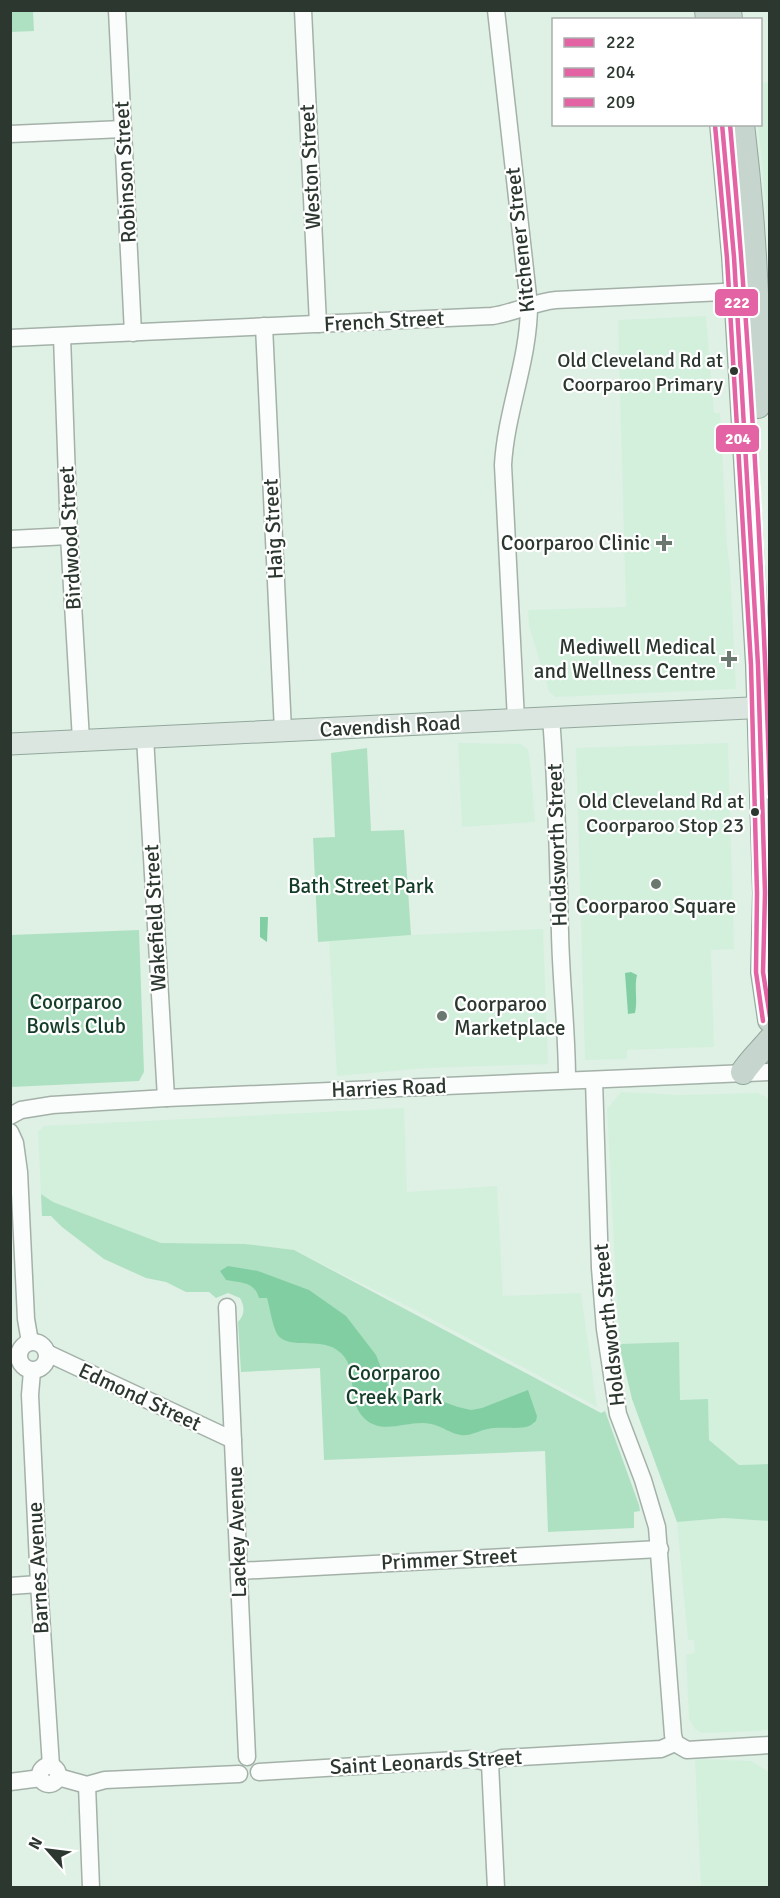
<svg xmlns="http://www.w3.org/2000/svg" width="780" height="1898" viewBox="0 0 780 1898" font-family="Signika,sans-serif">
	<style>
		.built { fill: #d3f0dd }
		.green { fill: #aee1c2 }
		.water { fill: #82cea3 }
		.lines { fill: none; stroke-linecap: round; stroke-linejoin: round }
		.minor-casing { stroke: #a4b1a9; stroke-width: 19 }
		.major-casing { stroke: #92a89c; stroke-width: 23 }
		.highway-casing { stroke: #92a89c; stroke-width: 26 }
		.minor { stroke: #fafdfb; stroke-width: 16 }
		.major { stroke: #dbe6e0; stroke-width: 21 }
		.highway { stroke: #c6d6ce; stroke-width: 24 }
		.bus-1-casing { stroke: #fff; stroke-width: 9 }
		.bus-2-casing { stroke: #fff; stroke-width: 9 }
		.bus-3-casing { stroke: #fff; stroke-width: 9 }
		.bus-1 { stroke: #e463a4; stroke-width: 4.5 }
		.bus-2 { stroke: #e463a4; stroke-width: 4.5 }
		.bus-3 { stroke: #e463a4; stroke-width: 4.5 }
		.bus-dot { fill: #2b372f; stroke: #fff; stroke-width: 2 }
		.poi-dot { fill: #6a786f; stroke: #fff; stroke-width: 2 }
		.labels { text-anchor: middle; dominant-baseline: central; stroke-width: 4.5; stroke-linejoin: round; paint-order: stroke }
		.bus-label { font-size: 20px; fill: #2b372f; stroke: #fff; text-anchor: end }
		.street-label { font-size: 21px; fill: #2b372f; stroke: #fff }
		.poi-label { font-size: 21px; fill: #2b372f; stroke: #fff; text-anchor: end }
		.park-label { font-size: 21px; fill: #133d27; stroke: #fff }
		.line-badge { stroke: #fff; stroke-width: 2 }
		.badge-label { font-size: 16px; text-anchor: middle; font-weight: bold; fill: #fff }
	</style>
	<rect width="100%" height="100%" fill="#dff0e5"/>
	<g class="built">
		<polygon points="769,82 770,225 768,225 758,125 760,124 761,83"/>
		<polygon points="706,316 714,413 720,413 727,546 730,568 736,689 555,697 549,691 529,626 528,610 626,607 618,320"/>
		<polygon points="458,743 521,744 525,747 528,750 530,761 535,822 462,827"/>
		<polygon points="728,743 734,949 711,950 714,1047 627,1050 627,1059 585,1060 576,748"/>
		<polygon points="543,929 548,1064 426,1068 337,1076 329,941 411,935"/>
		<polygon points="621,1092 680,1095 757,1093 765,1096 769,1100 769,1464 739,1465 709,1440 707,1400 680,1400 679,1342 619,1344 607,1109"/>
		<polygon points="404,1108 407,1192 497,1186 503,1296 581,1293 597,1407 413,1309 294,1250 245,1244 161,1243 53,1202 41,1194 38,1132 44,1126"/>
		<polygon points="724,1518 769,1521 769,1729 759,1731 702,1733 695,1729 689,1719 686,1655 695,1653 694,1640 688,1640 677,1522"/>
		<polygon points="695,1759 751,1761 769,1772 769,1887 701,1887"/>
	</g>
	<g class="green">
		<polygon points="11,10 33,11 34,31 11,32"/>
		<polygon points="367,748 371,831 404,830 411,935 318,942 313,838 335,837 331,753"/>
		<polygon points="139,930 144,1072 139,1081 11,1087 11,935"/>
		<path d="M41 1194 53 1202 161 1243 245 1244 294 1250 601 1413 605 1411 639 1505 640 1511 634 1512V1528L548 1532 545 1451 324 1460 320 1368 241 1372 238 1322C245 1314 245 1307 240 1298L228 1293 216 1298 209 1292H186L166 1282 146 1278 104 1259 62 1227 51 1216H42Z"/>
		<polygon points="679,1342 680,1400 708,1399 709,1440 739,1465 769,1464 769,1521 724,1518 677,1522 632,1399 619,1344"/>
	</g>
	<g class="water">
		<polygon points="260,917 268,917 267,942 260,937"/>
		<path d="M631 972 637 975C634 987 638 1000 635 1013L628 1014 625 973Z"/>
		<path d="M228 1266 258 1271 309 1290 346 1316 376 1355 390 1390 398 1396 408 1400 430 1397 458 1407 471 1410 482 1408 528 1390 537 1416 536 1421C536 1421 530 1426 529 1426 520 1430 499 1426 488 1429 480 1430 469 1437 461 1435 451 1434 442 1426 431 1424 410 1419 383 1436 365 1419 343 1398 362 1367 337 1350 319 1337 287 1350 277 1334 272 1324 270 1309 267 1298H259C254 1281 241 1283 226 1280L220 1271Z"/>
	</g>
	<g class="lines">
		<defs>
			<g id="minor">
				<polyline points="117,10 133,333"/>
				<polyline points="303,10 318,324"/>
				<path d="M496 10 529 305C529 360 506 411 503 465L516 720"/>
				<polyline points="10,134 123,129"/>
				<polyline points="264,326 283,731"/>
				<polyline points="62,336 69,536 81,740"/>
				<path d="M10 338 492 316C514 313 534 302 556 300L744 291"/>
				<polyline points="10,539 69,536"/>
				<path d="M551 718C557 790 558 862 560 933 561 982 567 1031 567 1080"/>
				<polyline points="145,737 166,1098"/>
				<polyline points="594,1080 600,1268 605,1329 618,1414 643,1480 657,1527 673,1735 675,1743"/>
				<polyline points="10,1116 21,1110 52,1105 166,1098 770,1072"/>
				<polyline points="10,1132 15,1143 19,1172 26,1319 30,1342"/>
				<polyline points="227,1307 247,1757"/>
				<circle cx="33" cy="1356" r="14"/>
				<polyline points="47,1353 233,1440"/>
				<polyline points="32,1371 30,1395 39,1584 51,1766"/>
				<polyline points="239,1571 660,1549"/>
				<polyline points="10,1586 39,1584"/>
				<polyline points="675,1743 687,1750 770,1745"/>
				<polyline points="490,1763 496,1888"/>
				<circle cx="49" cy="1775" r="9"/>
				<polyline points="259,1772 472,1759 490,1763 502,1758 661,1749 675,1743"/>
				<polyline points="58,1777 87,1785 105,1780 239,1774"/>
				<polyline points="10,1782 41,1778"/>
				<polyline points="87,1785 91,1888"/>
			</g>
			<polyline id="major" points="10,744 770,707"/>
			<g id="highway">
				<polyline points="707,10 708,20"/>
				<polyline points="729,10 730,20"/>
				<polyline points="722,124 734,257 758,665 765,893 763,972 770,1020"/>
				<path d="M742 124C751 198 756 272 758 346 758 366 757 386 758 406"/>
				<path d="M743 1072C751 1060 761 1051 770 1040"/>
			</g>
		</defs>
		<use href="#minor" class="minor-casing"/>
		<use href="#major" class="major-casing"/>
		<use href="#highway" class="highway-casing"/>
		<use href="#minor" class="minor"/>
		<use href="#major" class="major"/>
		<use href="#highway" class="highway"/>
		<defs>
			<polyline id="bus-1" points="722,124 734,257 758,665 765,893 763,972 770,1017"/>
			<polyline id="bus-2" points="715,125 727,258 751,665 757,893 756,972 763,1021"/>
			<path id="bus-3" d="M730 124C750 347 763 571 770 795"/>
		</defs>
		<use href="#bus-1" class="bus-1-casing"/>
		<use href="#bus-2" class="bus-2-casing"/>
		<use href="#bus-3" class="bus-3-casing"/>
		<use href="#bus-1" class="bus-1"/>
		<use href="#bus-2" class="bus-2"/>
		<use href="#bus-3" class="bus-3"/>
	</g>
	<g class="bus-dot">
		<circle cx="734" cy="371" r="5"/>
		<circle cx="755" cy="812" r="5"/>
	</g>
	<g class="poi-dot">
		<path d="M661 534h6v6h6v6h-6v6h-6v-6h-6v-6h6z"/>
		<path d="M726 650h6v6h6v6h-6v6h-6v-6h-6v-6h6z"/>
		<circle cx="656" cy="884" r="6"/>
		<circle cx="442" cy="1016" r="6"/>
	</g>
	<g class="labels">
		<g class="bus-label">
			<text x="723" y="360">Old Cleveland Rd at<tspan x="723" dy="24">Coorparoo Primary</tspan></text>
			<text x="744" y="801">Old Cleveland Rd at<tspan x="744" dy="24">Coorparoo Stop 23</tspan></text>
		</g>
		<g class="street-label">
			<text transform="translate(310 167) rotate(-93)">Weston Street</text>
			<text transform="translate(125 172) rotate(-93)">Robinson Street</text>
			<text transform="translate(520 240) rotate(-96)">Kitchener Street</text>
			<text transform="translate(384 321) rotate(-3)">French Street</text>
			<text transform="translate(273 529) rotate(-93)">Haig Street</text>
			<text transform="translate(70 538) rotate(-93)">Birdwood Street</text>
			<text transform="translate(390 726) rotate(-3)">Cavendish Road</text>
			<text transform="translate(557 845) rotate(-92)">Holdsworth Street</text>
			<text transform="translate(155 918) rotate(-93)">Wakefield Street</text>
			<text transform="translate(389 1088) rotate(-2)">Harries Road</text>
			<text transform="translate(609 1325) rotate(-96)">Holdsworth Street</text>
			<text transform="translate(140 1397) rotate(25)">Edmond Street</text>
			<text transform="translate(237 1532) rotate(-92)">Lackey Avenue</text>
			<text transform="translate(449 1559) rotate(-3)">Primmer Street</text>
			<text transform="translate(38 1568) rotate(-93)">Barnes Avenue</text>
			<text transform="translate(426 1762) rotate(-3)">Saint Leonards Street</text>
		</g>
		<g class="poi-label">
			<text x="650" y="543">Coorparoo Clinic</text>
			<text x="716" y="647">Mediwell Medical<tspan x="716" dy="24">and Wellness Centre</tspan></text>
			<text x="656" y="906" text-anchor="middle">Coorparoo Square</text>
			<text x="454" y="1004" text-anchor="start">Coorparoo<tspan x="454" dy="24">Marketplace</tspan></text>
		</g>
		<g class="park-label">
			<text x="361" y="886">Bath Street Park</text>
			<text x="76" y="1002">Coorparoo<tspan x="76" dy="24">Bowls Club</tspan></text>
			<text x="394" y="1373">Coorparoo<tspan x="394" dy="24">Creek Park</tspan></text>
		</g>
	</g>
	<g class="line-badge">
		<rect x="714" y="288" width="45" height="29" rx="6" fill="#e463a4"/>
		<rect x="715" y="424" width="45" height="29" rx="6" fill="#e463a4"/>
	</g>
	<g class="badge-label">
		<text x="737" y="308">222</text>
		<text x="738" y="444">204</text>
	</g>
	<rect width="780" height="1898" fill="none" stroke="#2b372f" stroke-width="24"/>
	<rect x="552" y="18" width="210" height="108" fill="#ffffff" stroke="#aaafac" stroke-width="1.5"/>
	<rect x="564" y="38" width="30" height="9" fill="#e463a4" stroke="#aaafac" stroke-width="1.5"/>
	<text x="606" y="48" font-size="18" fill="#2b372f">222</text>
	<rect x="564" y="68" width="30" height="9" fill="#e463a4" stroke="#aaafac" stroke-width="1.5"/>
	<text x="606" y="78" font-size="18" fill="#2b372f">204</text>
	<rect x="564" y="98" width="30" height="9" fill="#e463a4" stroke="#aaafac" stroke-width="1.5"/>
	<text x="606" y="108" font-size="18" fill="#2b372f">209</text>
	<g transform="translate(48 1850) rotate(298)" stroke="#ffffff" stroke-width="4.5" paint-order="stroke">
	<path d="M0-4.5L10 22L0 15L-10 22Z" fill="#2b372f"/>
	<text y="-9" font-size="16" font-weight="bold" text-anchor="middle" fill="#2b372f">N</text>
	</g>
</svg>
